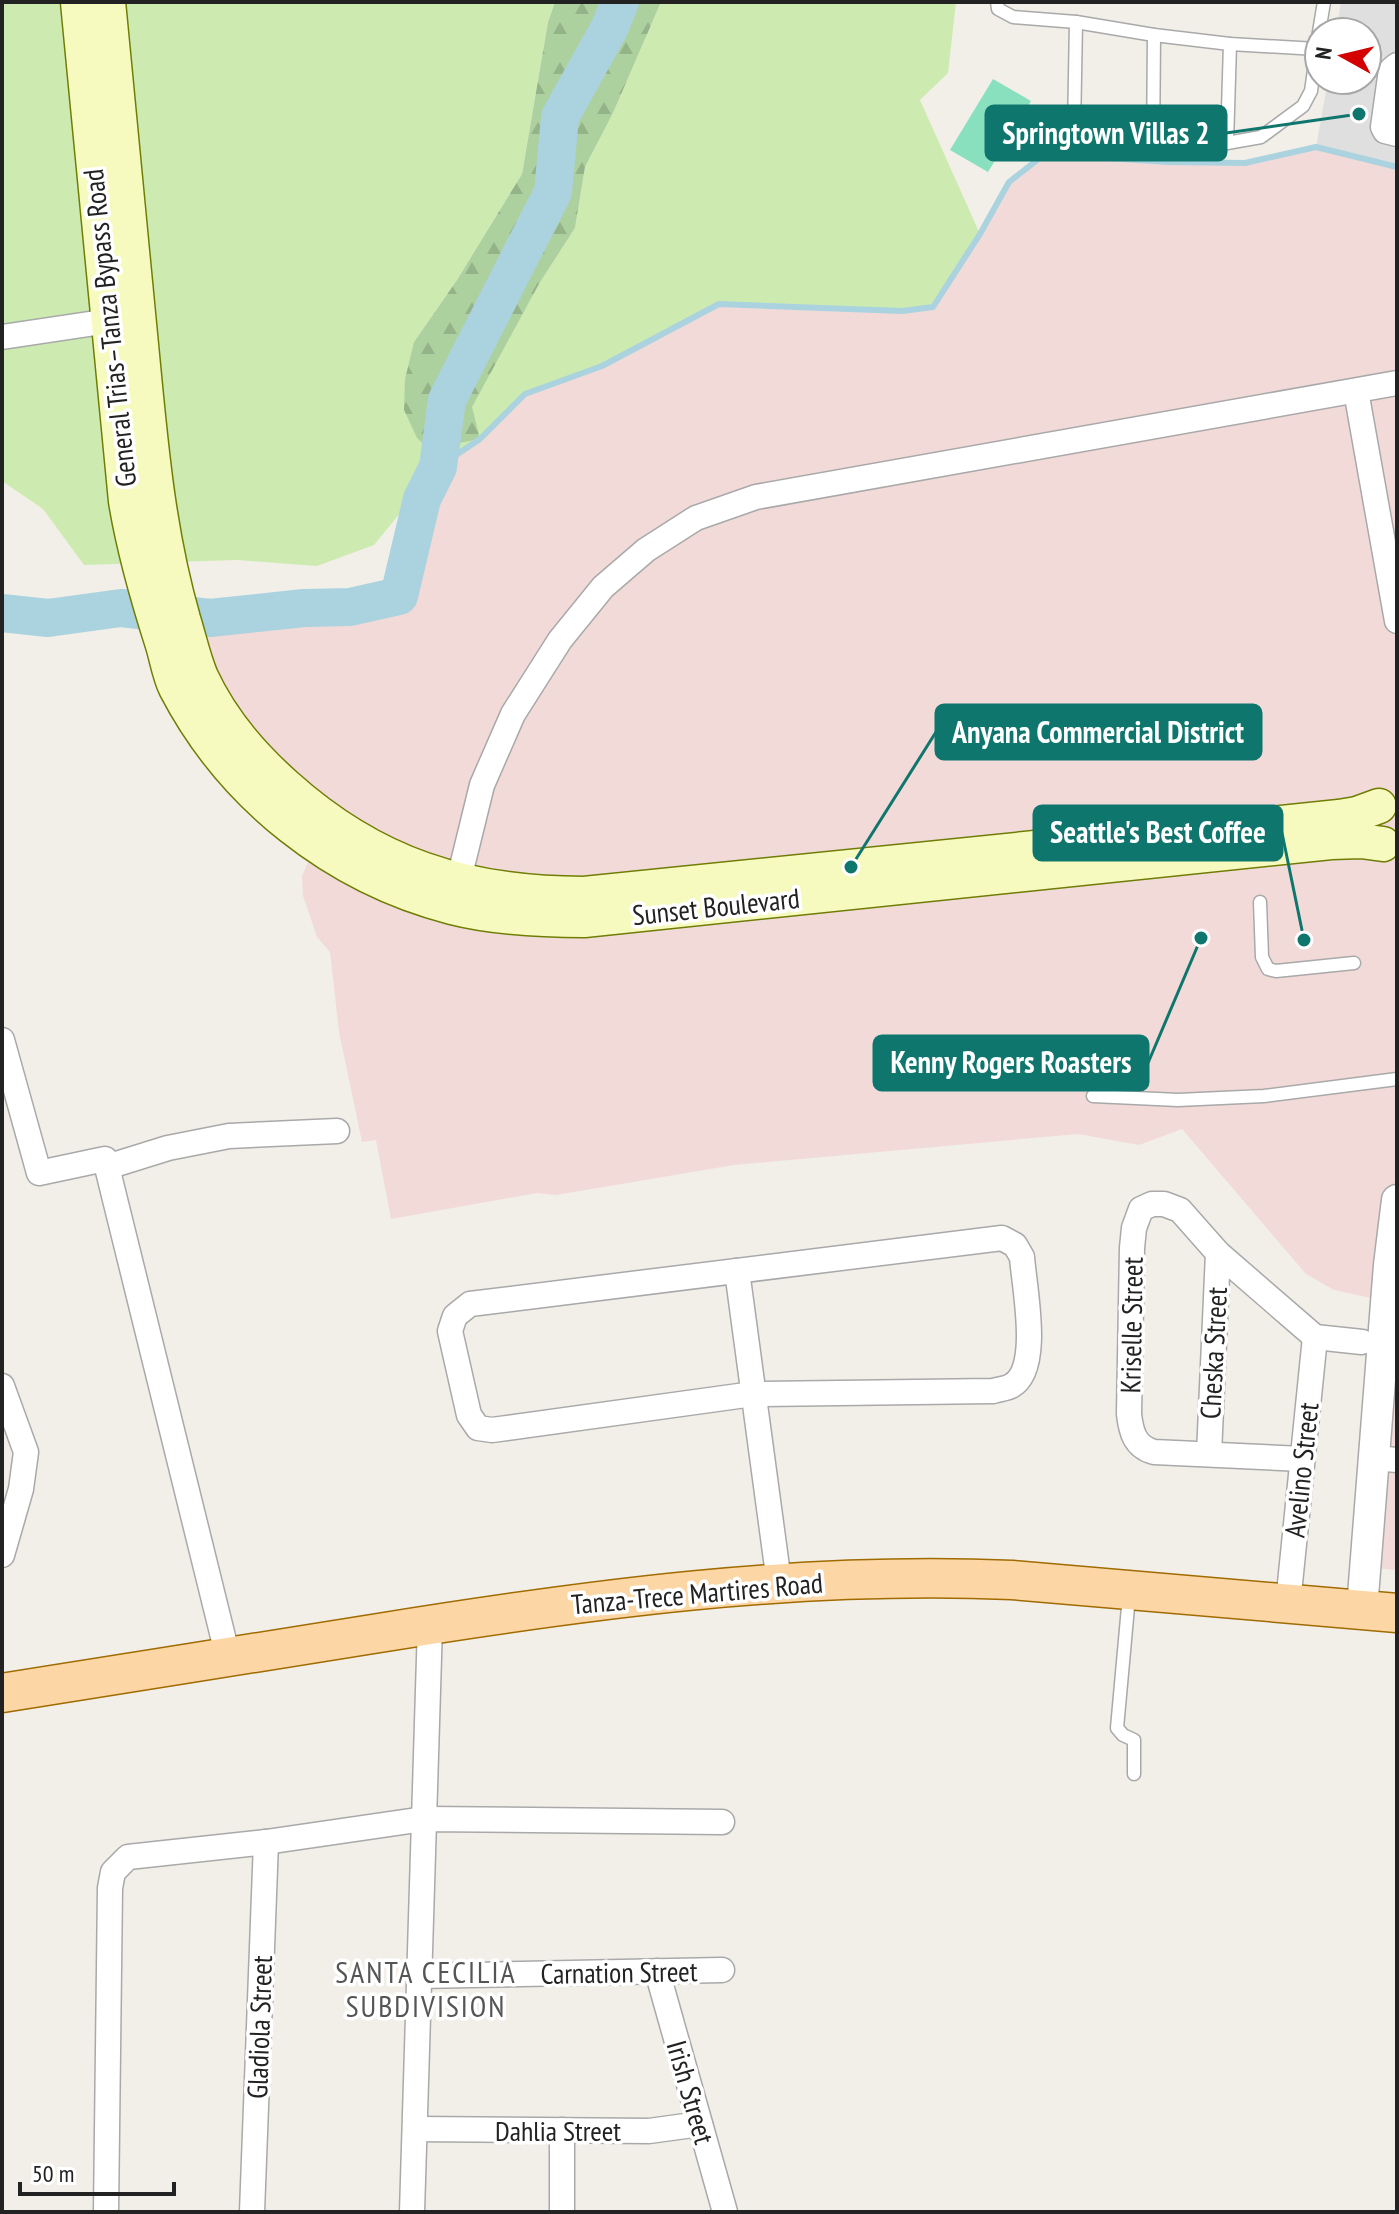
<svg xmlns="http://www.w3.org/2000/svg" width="1399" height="2214" viewBox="0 0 1399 2214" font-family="'PT Sans Narrow',sans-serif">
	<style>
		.residential { fill: #e0dfdf }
		.commercial { fill: #f2dad9 }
		.grass { fill: #cdebb0 }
		.forest { fill: url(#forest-firs) }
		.pitch { fill: #88e0be }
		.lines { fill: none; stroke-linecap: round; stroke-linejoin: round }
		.stream { stroke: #aad3df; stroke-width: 6 }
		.river { stroke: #aad3df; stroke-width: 38 }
		.service-casing { stroke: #a9a9a9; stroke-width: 15 }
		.minor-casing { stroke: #a9a9a9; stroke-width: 27 }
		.tertiary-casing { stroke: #a9a9a9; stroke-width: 33 }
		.secondary-casing { stroke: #707d05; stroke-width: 37 }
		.primary-casing { stroke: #a06b00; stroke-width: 41 }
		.service { stroke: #fff; stroke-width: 12 }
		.minor { stroke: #fff; stroke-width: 24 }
		.tertiary { stroke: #fff; stroke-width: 30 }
		.secondary { stroke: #f7fabf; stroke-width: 34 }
		.primary { stroke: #fcd6a4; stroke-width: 38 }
		.labels { text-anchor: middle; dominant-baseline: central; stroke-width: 7; stroke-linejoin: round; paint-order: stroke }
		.street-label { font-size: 28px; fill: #222; stroke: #fff }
		.neighbourhood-label { font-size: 30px; letter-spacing: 2px; fill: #555; stroke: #fff }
		.leader { fill: none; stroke: #0f766e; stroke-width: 3 }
		.callout-dot { fill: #0f766e; stroke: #fff; stroke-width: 3 }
		.callout { fill: #0f766e; stroke: #0f766e; stroke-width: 3 }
		.callout-label { font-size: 30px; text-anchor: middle; font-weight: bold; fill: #fff }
	</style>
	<defs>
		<pattern id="forest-firs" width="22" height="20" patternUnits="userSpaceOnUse" patternTransform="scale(2)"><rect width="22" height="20" fill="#add19e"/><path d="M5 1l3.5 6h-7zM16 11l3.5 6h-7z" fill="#95b388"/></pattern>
	</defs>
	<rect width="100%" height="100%" fill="#f2efe9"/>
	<polygon class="residential" points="1341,2 1397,2 1397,167 1316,147 1328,80 1367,80 1367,32 1336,32"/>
	<polygon class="commercial" points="1316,147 1397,168 1397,1570 1350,1566 1371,1298 1334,1290 1306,1274 1182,1129 1139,1145 1078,1134 734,1165 556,1195 537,1193 391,1219 376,1140 362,1142 339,1032 330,952 317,937 303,896 302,876 310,858 162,690 152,672 148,654 202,636 200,616 350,607 398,596 422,499 438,467 480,439 525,394 602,366 719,304 902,311 933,307 980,234 1009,182 1045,154 1168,162 1245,163"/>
	<polygon class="grass" points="2,2 555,2 548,22 522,174 457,280 414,342 441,447 439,465 539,284 575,228 585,167 613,113 661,2 956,2 948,73 920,100 980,234 933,307 902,311 719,304 602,366 525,394 480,439 438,467 374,545 317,566 237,560 84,565 43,509 2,481"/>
	<polygon class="forest" points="555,2 661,2 613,113 585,167 575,228 539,284 472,407 480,439 429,449 417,438 404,410 405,379 414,342 457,280 522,174 548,22"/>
	<polygon class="pitch" points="993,79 1031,101 988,172 950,150"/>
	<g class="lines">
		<polyline class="stream" points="438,467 480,439 525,394 602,366 719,304 902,311 933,307 980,234 1009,182 1045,154 1168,162 1245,163 1316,147 1397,167"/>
		<polyline class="river" points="2,613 48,618 121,608 210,618 304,608 350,607 399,596 422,499 438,467 447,400 553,192 560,117 610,27 620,2"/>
		<defs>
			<g id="service">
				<polyline points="997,2 998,9 1013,17 1076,22 1154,35 1230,44 1317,49 1319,33"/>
				<polyline points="1076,22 1074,130 1077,135 1153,148 1227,143"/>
				<polyline points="1319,32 1324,2"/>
				<polyline points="1230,44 1227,143 1261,137 1303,106 1311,91 1317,49"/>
				<polyline points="1153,148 1154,35"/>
				<polyline points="1260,902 1262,957 1268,969 1276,971 1354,963"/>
				<polyline points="1093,1096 1178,1100 1264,1096 1397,1079"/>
				<polyline points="1129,1596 1117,1728 1123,1735 1134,1740 1134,1774"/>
			</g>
			<g id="minor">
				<polyline points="1397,65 1391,70 1383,127 1385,131 1397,134"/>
				<polyline points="2,337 109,321"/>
				<polyline points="1356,391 1397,621"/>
				<polyline points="455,895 482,785 513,714 560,640 603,587 646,550 696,518 756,497 1397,383"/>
				<polyline points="2,1040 39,1173 105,1159 228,1657"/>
				<polyline points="107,1167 168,1148 229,1136 337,1131"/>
				<path d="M1002 1238 1015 1245 1022 1257C1024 1287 1042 1370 1011 1386 1006 1389 998 1389 993 1391L753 1394 492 1430 478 1428 469 1415 450 1331 455 1316 470 1304Z"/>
				<polyline points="737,1271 779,1582"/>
				<polyline points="2,1386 26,1452 21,1489 2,1555"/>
				<polyline points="1209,1454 1218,1253"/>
				<polyline points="1374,1458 1397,1460"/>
				<path d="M1302 1459 1154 1452C1135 1447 1131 1432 1129 1414L1132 1248 1134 1228 1141 1209 1152 1204H1164L1180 1210 1218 1253 1315 1337 1362 1342"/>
				<polyline points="1288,1603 1315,1337"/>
				<polyline points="657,1971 725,2212"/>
				<polyline points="419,1976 722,1970"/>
				<polyline points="415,2129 649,2131 700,2124"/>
				<polyline points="106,2212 110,1888 113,1872 128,1857 266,1842 424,1819 722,1822"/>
				<polyline points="252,2212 266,1842"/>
				<polyline points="412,2212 430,1625"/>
				<polyline points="562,2212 562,2130"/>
			</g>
			<polyline id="tertiary" points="1362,1609 1389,1265 1397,1200"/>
			<g id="secondary">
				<path d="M78 2 126 501C134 550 147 595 162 642 167 657 169 674 176 688 232 796 335 877 452 907 495 918 540 920 584 920L1331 842 1361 841 1383 844"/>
				<path d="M108 2C119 116 130 231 141 345 150 438 157 529 183 619 189 638 193 658 201 677 220 718 252 756 286 786 374 865 466 894 584 894L1339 817 1357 814 1379 806"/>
			</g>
			<path id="primary" d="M2 1693C128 1673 253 1653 379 1633 590 1599 798 1571 1012 1580L1397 1613"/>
		</defs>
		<use href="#service" class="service-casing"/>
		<use href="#minor" class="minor-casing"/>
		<use href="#tertiary" class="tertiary-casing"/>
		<use href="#secondary" class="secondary-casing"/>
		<use href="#primary" class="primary-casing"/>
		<use href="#service" class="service"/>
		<use href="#minor" class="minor"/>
		<use href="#tertiary" class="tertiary"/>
		<use href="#secondary" class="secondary"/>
		<use href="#primary" class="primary"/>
	</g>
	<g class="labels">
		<g class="street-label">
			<text transform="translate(109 328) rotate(-96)">General Trias–Tanza Bypass Road</text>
			<text transform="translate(716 906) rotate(-6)">Sunset Boulevard</text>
			<text transform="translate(1131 1325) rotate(-89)">Kriselle Street</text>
			<text transform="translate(1213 1353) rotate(-87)">Cheska Street</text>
			<text transform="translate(1301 1470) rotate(-84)">Avelino Street</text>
			<text transform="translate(697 1593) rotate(-5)">Tanza-Trece Martires Road</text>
			<text transform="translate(619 1972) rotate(-1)">Carnation Street</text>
			<text transform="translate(259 2027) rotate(-88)">Gladiola Street</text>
			<text transform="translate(691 2092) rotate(74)">Irish Street</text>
			<text x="558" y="2130">Dahlia Street</text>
		</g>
		<g class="neighbourhood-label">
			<text x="426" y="1971">SANTA CECILIA<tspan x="426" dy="34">SUBDIVISION</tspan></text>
		</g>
	</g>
	<path class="leader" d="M1359 114L1226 133M851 867L936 732M1304 940L1282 833M1201 938L1148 1063"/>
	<g class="callout-dot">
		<circle cx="1359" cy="114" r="8"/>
		<circle cx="851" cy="867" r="8"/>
		<circle cx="1304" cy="940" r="8"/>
		<circle cx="1201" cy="938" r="8"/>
	</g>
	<g class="callout">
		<rect x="986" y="106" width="240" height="54" rx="8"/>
		<rect x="936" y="705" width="325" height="54" rx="8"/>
		<rect x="1034" y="806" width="248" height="54" rx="8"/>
		<rect x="874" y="1036" width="274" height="54" rx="8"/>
	</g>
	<g class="callout-label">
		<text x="1106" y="144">Springtown Villas 2</text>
		<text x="1098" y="743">Anyana Commercial District</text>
		<text x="1158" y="843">Seattle's Best Coffee</text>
		<text x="1011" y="1073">Kenny Rogers Roasters</text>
	</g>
	<rect width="1399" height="2214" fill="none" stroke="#222222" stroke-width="8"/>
	<g transform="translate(1343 56) rotate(278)"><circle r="38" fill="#ffffff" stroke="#a7a7a7" stroke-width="2"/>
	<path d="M0-6L14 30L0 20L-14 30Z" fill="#d40000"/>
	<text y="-12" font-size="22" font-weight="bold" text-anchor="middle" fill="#222222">N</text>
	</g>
	<path d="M20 2182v12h154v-12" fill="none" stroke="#222222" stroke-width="4"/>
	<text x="32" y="2182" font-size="24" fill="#222222" stroke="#ffffff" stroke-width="6" paint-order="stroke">50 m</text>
</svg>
